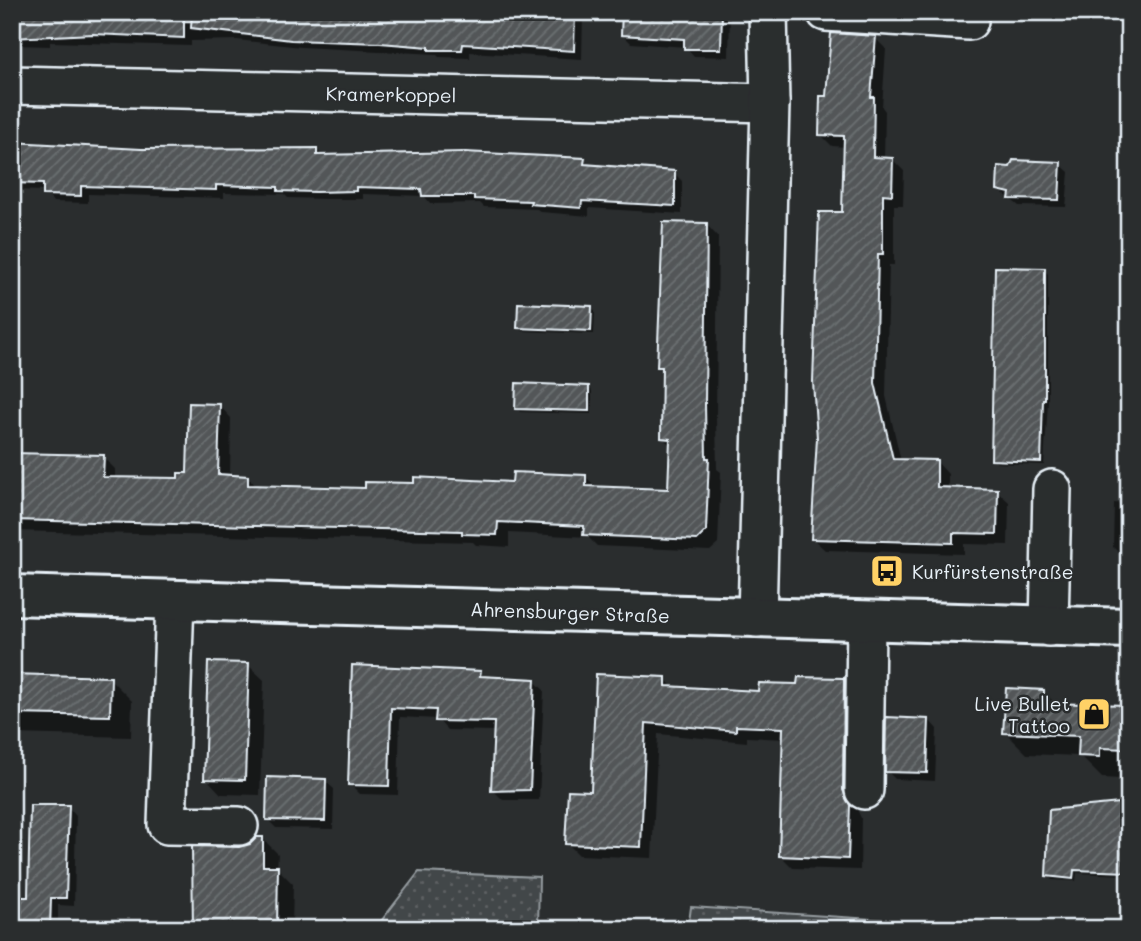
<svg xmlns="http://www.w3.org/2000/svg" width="1141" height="941" viewBox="0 0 1141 941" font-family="Mali,sans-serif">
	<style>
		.park { fill: url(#park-dots); stroke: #959ca0; stroke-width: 2 }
		.shadow { fill: #0007 }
		.building { fill: url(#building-hatch); stroke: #e8f1f8; stroke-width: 2 }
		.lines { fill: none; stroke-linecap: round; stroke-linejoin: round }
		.minor-casing { stroke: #e8f1f8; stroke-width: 42 }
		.major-casing { stroke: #e8f1f8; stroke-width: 44 }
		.minor { stroke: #2a2d2e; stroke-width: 37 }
		.major { stroke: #2a2d2e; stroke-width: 38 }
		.labels { text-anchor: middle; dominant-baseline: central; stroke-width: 5; stroke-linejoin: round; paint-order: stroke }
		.street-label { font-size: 19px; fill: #e8f1f8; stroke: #2a2d2e }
		.poi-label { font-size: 19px; fill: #e8f1f8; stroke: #2a2d2e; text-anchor: start }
	</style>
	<defs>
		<pattern id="park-dots" width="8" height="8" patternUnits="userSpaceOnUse" patternTransform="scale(1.75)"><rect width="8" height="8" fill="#424648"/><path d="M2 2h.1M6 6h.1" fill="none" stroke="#5d6163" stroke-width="1.8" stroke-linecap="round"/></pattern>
		<pattern id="building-hatch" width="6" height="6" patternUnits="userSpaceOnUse" patternTransform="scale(1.75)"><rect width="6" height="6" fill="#535759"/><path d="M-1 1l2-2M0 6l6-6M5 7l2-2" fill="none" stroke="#6c7072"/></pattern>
	</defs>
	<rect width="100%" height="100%" fill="#2a2d2e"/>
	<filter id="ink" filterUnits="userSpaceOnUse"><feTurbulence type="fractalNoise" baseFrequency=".0143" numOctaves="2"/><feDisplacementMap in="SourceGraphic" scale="14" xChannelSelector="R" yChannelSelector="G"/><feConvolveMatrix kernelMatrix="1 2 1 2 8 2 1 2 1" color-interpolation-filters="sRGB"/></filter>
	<g filter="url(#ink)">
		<g class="park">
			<polygon points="419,872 539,877 538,929 375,929"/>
			<polygon points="691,907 1025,929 688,929"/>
		</g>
		<g class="shadow">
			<polygon points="12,12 580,12 583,15 582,59 470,52 470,58 439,57 436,54 301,47 237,40 191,41 191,46 50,42 50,46 14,45"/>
			<polygon points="624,12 730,12 729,57 694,56 686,47 631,43 623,35"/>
			<polygon points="875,38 886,49 882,107 885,111 884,160 893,160 904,171 903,205 894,205 894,265 889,265 886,396 901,461 937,462 948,474 948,489 997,491 1009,502 1008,545 964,544 964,554 825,550 813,539 844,214 846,147 832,146 821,135 827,98"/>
			<polygon points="12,144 140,150 316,149 323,156 584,160 590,166 674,173 682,181 682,214 589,208 589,216 541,212 537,209 484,207 480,203 431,204 424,196 363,194 363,199 325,199 288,198 284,194 224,193 224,198 88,194 88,203 53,202 45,191 12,190"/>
			<polygon points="1060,164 1069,172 1066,207 1019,206 999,190 1011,169"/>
			<polygon points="706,224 718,237 716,418 717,469 721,472 718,544 710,551 597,546 588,537 509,533 509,547 476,545 473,542 12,531 12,452 103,457 115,469 115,479 179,480 189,475 219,405 231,418 230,477 248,477 257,487 366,490 514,484 586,477 597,488 669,491 671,446 663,438 664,371 659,366"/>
			<polygon points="1044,270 1048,274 1048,402 1044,465 997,463 993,460"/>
			<polygon points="591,307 595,311 594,334 523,331 519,328"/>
			<polygon points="1127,374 1129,374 1129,425 1124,421"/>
			<polygon points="589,388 592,391 592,414 520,412 516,408"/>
			<polygon points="1114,503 1129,504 1129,563 1113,547"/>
			<polygon points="248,665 264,680 260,795 221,794 206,778"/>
			<polygon points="354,667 480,673 485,678 534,681 544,690 539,800 503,800 493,790 495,731 447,730 437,719 400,717 398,795 360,794 350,784"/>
			<polygon points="12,676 110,679 132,701 131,737 12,734"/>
			<polygon points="665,679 674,688 760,693 844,680 856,692 854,803 861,818 860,870 793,868 781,856 784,739 747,737 747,742 658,734 652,858 579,855 567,843 592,793"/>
			<polygon points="1043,691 1057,705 1129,707 1129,770 1122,770 1121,779 1102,778 1080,756 1027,754 1005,732"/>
			<polygon points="929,720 937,729 935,781 895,779 887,771"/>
			<polygon points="325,781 334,789 333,829 276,828 267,819"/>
			<polygon points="1129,803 1129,875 1077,873 1076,881 1052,880 1048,876"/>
			<polygon points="68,807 76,816 74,906 58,905 58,929 12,929 29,899"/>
			<polygon points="262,838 278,854 277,868 293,884 292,929 193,929 240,849"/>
		</g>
		<g class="building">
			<polygon points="12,12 184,12 184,38 93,34 12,38"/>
			<polygon points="192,12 575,12 574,51 463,44 462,50 429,50 429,47 380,43 291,40 191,28"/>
			<polygon points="622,12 722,12 721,49 684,49 684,39 621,35"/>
			<polygon points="831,33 876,36 871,97 874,97 873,157 893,158 892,195 883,194 883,254 878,254 875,383 893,459 937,460 937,487 998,489 997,534 953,533 953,543 811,539 817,438 813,382 819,212 842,212 844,136 819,135 820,96 826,96"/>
			<polygon points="12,142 141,149 317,148 317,155 465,152 585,158 584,164 675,171 675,206 582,201 581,208 530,204 531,201 474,199 474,196 422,196 421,189 356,187 356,191 316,192 278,191 278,187 216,185 216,190 81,186 81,196 43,195 43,184 12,183"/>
			<polygon points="1013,160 1061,162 1059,200 1009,199 1010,193 997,190 998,166 1010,167"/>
			<polygon points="663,222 707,223 705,404 706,458 709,458 706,531 697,540 583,535 584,526 498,522 497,535 462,534 462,531 12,520 12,453 104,455 103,477 178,478 178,473 187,473 189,403 220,404 218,474 248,476 248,485 365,488 365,482 414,483 414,477 512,482 513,472 586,475 586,486 668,489 670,439 661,438 662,367 657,367"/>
			<polygon points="995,267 1045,268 1045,399 1043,399 1041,462 991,460"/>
			<polygon points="518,303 592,306 591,331 517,328"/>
			<polygon points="516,383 589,386 589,411 515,409"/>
			<polygon points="208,662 249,663 245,780 204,779"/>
			<polygon points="352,665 481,671 480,676 535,679 530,790 491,791 494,722 435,721 436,710 391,708 389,786 348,785"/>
			<polygon points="12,674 111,677 110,716 12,714"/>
			<polygon points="596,674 666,677 666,686 758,691 759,683 797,684 798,677 844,678 843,790 850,805 848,859 779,856 783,728 736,726 736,731 646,723 641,847 565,844 568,790 591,791"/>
			<polygon points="1006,688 1044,690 1044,703 1129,705 1129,749 1100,748 1100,757 1078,756 1079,736 1003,733"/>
			<polygon points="886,717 929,719 927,773 885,772"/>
			<polygon points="267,777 326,779 325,821 266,820"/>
			<polygon points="1129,802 1129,872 1074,870 1073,879 1046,876 1049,810"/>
			<polygon points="30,805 69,805 66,898 51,898 50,929 12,929 12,897 28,897"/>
			<polygon points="257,837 263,837 263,866 278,866 277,929 193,929 192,846 239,847 250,844"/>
		</g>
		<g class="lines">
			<defs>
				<g id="minor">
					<polyline points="826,12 969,21"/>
					<polyline points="12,85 770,103"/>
					<polyline points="175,600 167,825 239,826"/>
					<polyline points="757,618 770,103 768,12"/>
					<polyline points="1049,627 1052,489"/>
					<polyline points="864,790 866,621"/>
				</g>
				<polyline id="major" points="12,595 1129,628"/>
			</defs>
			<use href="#minor" class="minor-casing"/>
			<use href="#major" class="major-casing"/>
			<use href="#minor" class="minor"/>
			<use href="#major" class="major"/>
		</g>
	</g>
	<defs>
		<symbol id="bus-square" viewBox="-11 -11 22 22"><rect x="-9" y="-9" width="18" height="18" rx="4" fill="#ffd166" stroke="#2a2d2e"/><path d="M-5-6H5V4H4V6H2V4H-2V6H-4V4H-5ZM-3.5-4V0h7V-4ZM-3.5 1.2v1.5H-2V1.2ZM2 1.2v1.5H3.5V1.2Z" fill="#111"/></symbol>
		<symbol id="shop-square" viewBox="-11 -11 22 22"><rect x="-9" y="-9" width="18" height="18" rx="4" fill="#ffd166" stroke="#2a2d2e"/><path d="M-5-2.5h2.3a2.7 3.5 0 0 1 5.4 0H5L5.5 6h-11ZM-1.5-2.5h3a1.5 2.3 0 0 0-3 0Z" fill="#111"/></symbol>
	</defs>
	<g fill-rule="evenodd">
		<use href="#bus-square" x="868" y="552" width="38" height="38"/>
		<use href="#shop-square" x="1075" y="695" width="38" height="38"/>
	</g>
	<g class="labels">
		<g class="street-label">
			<text transform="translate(391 94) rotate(1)">Kramerkoppel</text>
			<text transform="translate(570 612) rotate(2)">Ahrensburger Straße</text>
		</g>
		<g class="poi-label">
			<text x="912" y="571">Kurfürstenstraße</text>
			<text x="1070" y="703" text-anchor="end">Live Bullet<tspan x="1070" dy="22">Tattoo</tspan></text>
		</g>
	</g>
	<rect width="1141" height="941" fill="none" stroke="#2a2d2e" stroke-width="42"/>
	<rect x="21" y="21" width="1099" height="899" fill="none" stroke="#e8f1f8" stroke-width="2.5" filter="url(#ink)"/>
</svg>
